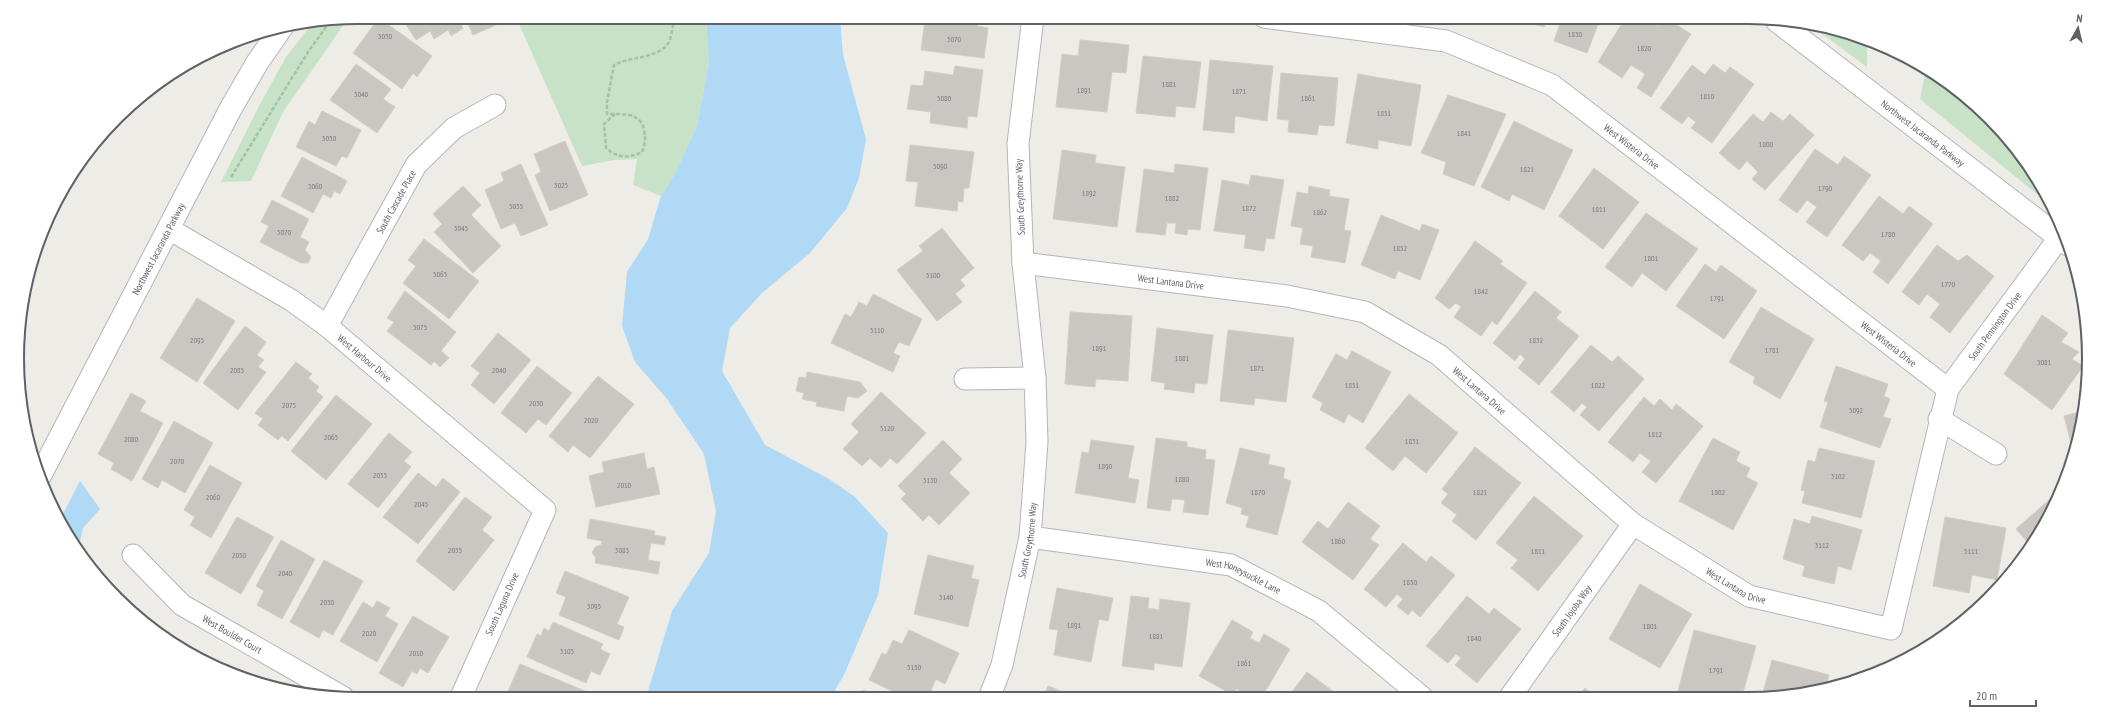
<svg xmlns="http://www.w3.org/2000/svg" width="2106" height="716" viewBox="0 0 2106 716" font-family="'PT Sans Narrow',sans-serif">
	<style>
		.green { fill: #c7e2c6 }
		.water { fill: #afd9f5 }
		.building { fill: #cac7c3; stroke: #d2cec5 }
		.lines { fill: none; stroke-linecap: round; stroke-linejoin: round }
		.minor-casing { stroke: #b3b6b9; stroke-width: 23 }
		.tertiary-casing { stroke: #b3b6b9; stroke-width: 24 }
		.path { stroke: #a0c3a9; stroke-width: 2.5; stroke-dasharray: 4 2; stroke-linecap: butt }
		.minor { stroke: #fff; stroke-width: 21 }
		.tertiary { stroke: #fff; stroke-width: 22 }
		.labels { text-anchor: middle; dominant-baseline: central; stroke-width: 3; stroke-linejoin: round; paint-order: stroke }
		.number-label { font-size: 8px; fill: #797a7c }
		.street-label { font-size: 10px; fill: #5e6165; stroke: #fff }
		.rim { fill: none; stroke: #5e6165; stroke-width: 2 }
	</style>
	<rect width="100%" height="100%" fill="#eeece6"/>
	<g class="green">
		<polygon points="516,17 706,17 709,63 697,126 675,174 661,196 633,185 637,159 614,160 582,166"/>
		<polygon points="351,18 342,27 283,112 251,181 221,182 259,106 286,57 314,21"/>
		<polygon points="1810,25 1836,29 1867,40 1867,67"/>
		<polygon points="1926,69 1955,87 2004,133 2045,191 2038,195 1920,99"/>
	</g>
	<g class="water">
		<polygon points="706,17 840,17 843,55 866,139 859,178 847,208 810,253 762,293 730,328 722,371 765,445 829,479 855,497 888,533 878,595 844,675 830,698 646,698 672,611 709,553 716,511 704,454 667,399 635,362 622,326 627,272 648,239 661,196 675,174 697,126 709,63"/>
		<polygon points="80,481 100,509 83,528 78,551 61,518"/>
	</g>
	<g class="building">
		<polygon points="401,17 456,17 463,28 451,36 448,30 434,39 430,31 416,40"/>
		<polygon points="465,17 500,17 503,22 473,35"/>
		<polygon points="917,17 988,17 987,19 978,18 977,26 988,28 984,58 921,50 925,21 916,19"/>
		<polygon points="1536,17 1601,17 1587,53 1554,41 1560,24 1548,19 1544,27 1534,24"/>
		<polygon points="1626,17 1643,17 1658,26 1664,17 1691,34 1651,97 1637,88 1645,74 1631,65 1622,78 1598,62"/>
		<polygon points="379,18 432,56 417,77 413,73 402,89 353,53"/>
		<polygon points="1080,40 1129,45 1126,73 1112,72 1107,112 1056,107 1062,54 1078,56"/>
		<polygon points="1143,56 1201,62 1195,108 1176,106 1175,117 1136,113"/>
		<polygon points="1210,60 1273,66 1267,121 1235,116 1234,133 1203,130"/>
		<polygon points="356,64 391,89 383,99 395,107 377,133 330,100"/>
		<polygon points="1713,64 1725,73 1730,67 1754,84 1712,143 1691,128 1696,122 1688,116 1682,124 1660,108 1692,65 1705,75"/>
		<polygon points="955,66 983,70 977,117 968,116 967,128 930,123 931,112 907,109 911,85 923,86 925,71 953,75"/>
		<polygon points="1281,73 1338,78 1334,126 1319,125 1317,135 1288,132 1289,120 1277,119"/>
		<polygon points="1358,74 1421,85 1411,146 1378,140 1378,149 1346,143"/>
		<polygon points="1448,95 1506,114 1474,186 1443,174 1446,162 1421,153"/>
		<polygon points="322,111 361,130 347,158 342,156 336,166 296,147 309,121 315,125"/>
		<polygon points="1771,112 1783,121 1790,114 1814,135 1765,190 1752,179 1758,172 1747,161 1739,170 1719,153 1753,114 1763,122"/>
		<polygon points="1514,121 1573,150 1544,210 1512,194 1509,201 1481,187"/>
		<polygon points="114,123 104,141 99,138"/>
		<polygon points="565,141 588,195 550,211 535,175 541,172 534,154"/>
		<polygon points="910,145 974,152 969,188 964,188 963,202 958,201 957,211 915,206 918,182 906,181"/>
		<polygon points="1815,149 1838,165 1844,156 1871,175 1827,237 1806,222 1817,207 1807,200 1797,213 1779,200"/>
		<polygon points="1062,150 1096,155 1095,163 1125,167 1117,227 1053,219"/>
		<polygon points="302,157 347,181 340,194 334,191 331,198 323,194 313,213 281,196"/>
		<polygon points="521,164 548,225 521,236 515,223 501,229 485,190 504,181 501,173"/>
		<polygon points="1175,164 1208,168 1200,230 1188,229 1187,235 1175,233 1176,223 1167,223 1165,235 1136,232 1144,169 1174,173"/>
		<polygon points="1594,168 1639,202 1603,249 1559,216"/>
		<polygon points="1251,175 1284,180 1274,239 1266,238 1264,251 1244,248 1246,235 1214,231 1222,180 1249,185"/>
		<polygon points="463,186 481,205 471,215 501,246 473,273 434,232 442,224 433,214"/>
		<polygon points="1309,186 1330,190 1329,196 1349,199 1344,230 1351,231 1345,263 1311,257 1313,246 1300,244 1303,228 1291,226 1297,192 1308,194"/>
		<polygon points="1879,196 1903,214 1909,206 1933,224 1888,284 1873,272 1881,261 1870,253 1863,261 1842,245"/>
		<polygon points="272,200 309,219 300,237 309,242 305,250 311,257 308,263 301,263 260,242 269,226 261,222"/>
		<polygon points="1646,213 1698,249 1666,291 1642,273 1632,287 1605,267"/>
		<polygon points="1381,215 1420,231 1422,224 1439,230 1420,280 1398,271 1395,279 1361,265"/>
		<polygon points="942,228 974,268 960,280 965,286 955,294 962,302 937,321 897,270 923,251 919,246"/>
		<polygon points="424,239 479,281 449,319 403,283 416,266 408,260"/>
		<polygon points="1475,241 1503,261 1500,264 1527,283 1497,325 1492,321 1481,336 1454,317 1461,307 1456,303 1449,309 1435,298"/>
		<polygon points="1937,245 1958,261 1967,255 1994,276 1950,333 1930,317 1940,304 1927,294 1919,305 1902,292"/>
		<polygon points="1705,264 1716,272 1721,265 1757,291 1724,339 1676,306"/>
		<polygon points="405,291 456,332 441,351 449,358 440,367 434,361 431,365 387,331 394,322 387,318"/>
		<polygon points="1535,291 1561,312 1556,318 1579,336 1539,385 1518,368 1525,359 1520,354 1515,361 1493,343"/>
		<polygon points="873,294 922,319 909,346 899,342 893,353 900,356 893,372 831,343 845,314 851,317 859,302 867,306"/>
		<polygon points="197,298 235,321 197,382 160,358"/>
		<polygon points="1761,307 1814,339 1780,399 1753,383 1755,377 1729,362"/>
		<polygon points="1070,312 1132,316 1128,381 1096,379 1095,387 1065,384"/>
		<polygon points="2042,315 2068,333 2061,342 2079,352 2072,359 2083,366 2052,410 2004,374"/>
		<polygon points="245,326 266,342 257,355 264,360 258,367 266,372 238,410 203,383"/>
		<polygon points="1157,328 1213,335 1207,384 1195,383 1194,393 1164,389 1165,383 1151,381"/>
		<polygon points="1228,330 1294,338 1286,402 1255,398 1254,405 1220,401"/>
		<polygon points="498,333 531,360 494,404 471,385 480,373 471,366"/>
		<polygon points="1591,345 1612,362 1618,356 1644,379 1599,431 1580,415 1587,407 1582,403 1574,412 1551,392"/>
		<polygon points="1352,351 1391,372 1363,423 1348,414 1344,423 1320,410 1323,403 1312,397 1336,354 1347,360"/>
		<polygon points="296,362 312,374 308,378 319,387 316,391 323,397 288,441 282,436 278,440 258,425 263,419 255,413"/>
		<polygon points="537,366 572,393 546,425 538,419 526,433 501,413"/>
		<polygon points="1836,366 1888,384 1884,396 1890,399 1883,417 1891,419 1880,448 1820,427 1828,402 1824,401"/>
		<polygon points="807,372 860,382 867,391 858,398 847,396 844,411 816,406 817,402 802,399 804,393 796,391 799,377 806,378"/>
		<polygon points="598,376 634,404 590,458 573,445 568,452 549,436"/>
		<polygon points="881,392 926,433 897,464 890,458 881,468 870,458 862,466 843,449 859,432 851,424"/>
		<polygon points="131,393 146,401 140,411 163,423 132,481 111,469 114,463 98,454"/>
		<polygon points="1409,394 1458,433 1426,473 1405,456 1393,471 1365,448"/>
		<polygon points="336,395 372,424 326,480 291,451"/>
		<polygon points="1644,397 1654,406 1660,399 1672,410 1676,404 1703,426 1656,483 1642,472 1651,461 1640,453 1633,462 1608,442"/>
		<polygon points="2083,411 2077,446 2074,454 2064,416"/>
		<polygon points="174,421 213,443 185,493 162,480 158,488 142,479"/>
		<polygon points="389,433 412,452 404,461 411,467 378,508 348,484"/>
		<polygon points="1156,438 1187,442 1187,447 1206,450 1205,459 1215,460 1208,515 1183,512 1185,500 1172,499 1170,511 1147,508"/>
		<polygon points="1713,438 1740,452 1736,461 1750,468 1746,477 1758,483 1733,530 1679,501"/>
		<polygon points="943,440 962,459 949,473 970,493 939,525 929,515 923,521 901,499 906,494 898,486"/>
		<polygon points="1091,440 1134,446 1128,478 1139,480 1135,503 1075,493 1082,452 1089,453"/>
		<polygon points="1475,447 1521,483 1476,540 1452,521 1457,515 1441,503 1448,494 1442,489"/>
		<polygon points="1240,448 1270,455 1268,464 1285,468 1283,478 1291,481 1277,535 1246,527 1249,516 1241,514 1242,508 1226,503"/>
		<polygon points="1819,448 1875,461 1861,518 1802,503 1805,491 1801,490 1808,460 1815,462"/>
		<polygon points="644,453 647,469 654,467 660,494 596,507 589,476 604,472 602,462"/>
		<polygon points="210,465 242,483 211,538 190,525 195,517 184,510"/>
		<polygon points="418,473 436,487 443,478 460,492 418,544 383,517"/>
		<polygon points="2058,492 2043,529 2030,545 2016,529"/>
		<polygon points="1534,496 1583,536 1538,591 1511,568 1518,560 1496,543"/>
		<polygon points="465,497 492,517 482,530 494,540 454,591 416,561"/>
		<polygon points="1348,502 1380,526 1370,539 1379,545 1353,580 1302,542 1318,521 1328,529"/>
		<polygon points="1812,516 1862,530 1851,570 1838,566 1834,584 1802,576 1805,566 1783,559 1794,519 1810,524"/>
		<polygon points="237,517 274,537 241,594 205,573"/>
		<polygon points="1945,517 2006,528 1997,580 1972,575 1969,593 1933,586"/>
		<polygon points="590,519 655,531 654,535 666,537 664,545 651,543 648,560 660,562 658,574 595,563 596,558 592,553 595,547 601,545 602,541 587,538"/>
		<polygon points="281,540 315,559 282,619 257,605 264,591 256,586"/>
		<polygon points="1403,543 1426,562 1431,556 1455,575 1420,617 1412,610 1408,615 1397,606 1403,599 1397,594 1386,607 1364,589"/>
		<polygon points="928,555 974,566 971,578 979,580 968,627 914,614"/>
		<polygon points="324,560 363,581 333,635 323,630 319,638 290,622"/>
		<polygon points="565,571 629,597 617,624 624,627 619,640 559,615 566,597 556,593"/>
		<polygon points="1640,584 1692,614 1660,668 1609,639"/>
		<polygon points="1057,588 1113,598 1108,621 1099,619 1091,662 1054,655 1058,630 1049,629"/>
		<polygon points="1131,596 1149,598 1148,608 1159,610 1160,599 1190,603 1182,667 1154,663 1154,670 1122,666"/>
		<polygon points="1467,596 1489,614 1494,608 1521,629 1477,683 1455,665 1461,658 1456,654 1448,663 1426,646"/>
		<polygon points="377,601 390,608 385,616 398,624 377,662 340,641 363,602 373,608"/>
		<polygon points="413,616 449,637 428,673 420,668 417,674 412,671 403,687 379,673"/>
		<polygon points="1232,620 1253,632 1250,638 1259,643 1264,634 1290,649 1262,697 1251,697 1236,689 1233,695 1199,676"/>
		<polygon points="553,622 603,644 600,649 610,654 600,675 591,671 586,683 527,657 537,634 541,636 544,628 549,631"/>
		<polygon points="909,630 959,653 945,684 936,679 931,690 941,695 939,698 907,698 869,680 882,653 886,655 893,640 902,644"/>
		<polygon points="1694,630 1756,646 1742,696 1677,695"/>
		<polygon points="1772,660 1829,675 1826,686 1793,696 1762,696"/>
		<polygon points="520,664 585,691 582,699 514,699 506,696"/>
		<polygon points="1307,672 1341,697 1288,697"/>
		<polygon points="1048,686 1078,698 1036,698 1037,693 1044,696"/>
		<polygon points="1585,688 1595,696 1578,696"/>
		<polygon points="863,690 880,698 859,698"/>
	</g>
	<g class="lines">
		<defs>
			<g id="minor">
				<path id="s1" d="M1264 17 1446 41 1552 85 1948 389"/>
				<path id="s2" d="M169 229 291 300 327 326 545 510 460 699"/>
				<path id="s3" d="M1023 263 1287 296 1365 312 1439 355 1633 524 1749 596 1891 629 1948 389 2059 238 2062 228"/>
				<path id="s4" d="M327 326 416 165 454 128 495 105"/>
				<polyline points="965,379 1035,378"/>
				<polyline points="1939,419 1996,454"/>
				<path id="s5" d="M1030 537 1231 565 1319 611 1422 697"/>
				<path id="s6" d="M133 555 182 605 343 697"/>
				<path id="s7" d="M1510 697 1633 524"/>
				<path id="s8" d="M989 698 1002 665 1030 537 1037 442 1035 378 1023 263 1018 144 1033 17"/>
			</g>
			<g id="tertiary">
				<path id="s9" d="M1777 21 2069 245"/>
				<path id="s10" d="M41 474 231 108 257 63 282 27"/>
			</g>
		</defs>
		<use href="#minor" class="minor-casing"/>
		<use href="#tertiary" class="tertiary-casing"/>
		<g class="path">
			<path d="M615 114 604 124 606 148C618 158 627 159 642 152 645 144 646 139 644 130 641 112 622 114 607 114V102L614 65C630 56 659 59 669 42 672 35 673 24 674 17"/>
			<polyline points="231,177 308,52 331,20"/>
		</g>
		<use href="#minor" class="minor"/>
		<use href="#tertiary" class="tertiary"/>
	</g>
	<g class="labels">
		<g class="number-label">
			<text x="1575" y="34">1830</text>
			<text x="385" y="36">3030</text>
			<text x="954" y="39">3070</text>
			<text x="1644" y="48">1820</text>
			<text x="1169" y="84">1881</text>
			<text x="1084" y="90">1891</text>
			<text x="1239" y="91">1871</text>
			<text x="361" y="94">3040</text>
			<text x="1707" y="96">1810</text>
			<text x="944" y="98">3080</text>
			<text x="1308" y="98">1861</text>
			<text x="1384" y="113">1851</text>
			<text x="1464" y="133">1841</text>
			<text x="329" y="138">3050</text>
			<text x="1766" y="144">1800</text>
			<text x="940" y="166">3090</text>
			<text x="1527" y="169">1821</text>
			<text x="561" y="185">3025</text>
			<text x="315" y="186">3060</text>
			<text x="1825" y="188">1790</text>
			<text x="1089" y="193">1892</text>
			<text x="1172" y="198">1882</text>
			<text x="516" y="206">3035</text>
			<text x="1249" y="208">1872</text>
			<text x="1599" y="209">1811</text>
			<text x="1320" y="212">1862</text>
			<text x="461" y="228">3045</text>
			<text x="284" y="232">3070</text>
			<text x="1888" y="234">1780</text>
			<text x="1400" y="248">1852</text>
			<text x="1651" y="258">1801</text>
			<text x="440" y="274">3065</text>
			<text x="933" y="275">3100</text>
			<text x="1948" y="284">1770</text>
			<text x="1481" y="291">1842</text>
			<text x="1717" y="298">1791</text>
			<text x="420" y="327">3075</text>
			<text x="877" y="330">3110</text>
			<text x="197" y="340">2095</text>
			<text x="1536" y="340">1832</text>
			<text x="1099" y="348">1891</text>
			<text x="1772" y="350">1781</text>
			<text x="1182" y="358">1881</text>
			<text x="2044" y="362">3081</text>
			<text x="1257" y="368">1871</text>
			<text x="237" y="370">2085</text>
			<text x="499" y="370">2040</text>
			<text x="1352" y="385">1851</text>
			<text x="1598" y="385">1822</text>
			<text x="536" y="403">2030</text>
			<text x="289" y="405">2075</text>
			<text x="1856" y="410">3092</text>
			<text x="591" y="420">2020</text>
			<text x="887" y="428">3120</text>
			<text x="1655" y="434">1812</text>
			<text x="331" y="437">2065</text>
			<text x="131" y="439">2080</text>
			<text x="1412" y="441">1831</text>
			<text x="177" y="461">2070</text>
			<text x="1105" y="466">1890</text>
			<text x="380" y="475">2055</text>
			<text x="1838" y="476">3102</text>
			<text x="1182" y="479">1880</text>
			<text x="930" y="480">3130</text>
			<text x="624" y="485">2010</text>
			<text x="1258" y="492">1870</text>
			<text x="1480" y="492">1821</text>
			<text x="1718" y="492">1802</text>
			<text x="213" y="497">2060</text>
			<text x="421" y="504">2045</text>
			<text x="1338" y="541">1860</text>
			<text x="1822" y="545">3112</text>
			<text x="455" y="550">2035</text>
			<text x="622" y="550">3085</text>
			<text x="1538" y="551">1811</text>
			<text x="1971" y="551">3111</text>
			<text x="239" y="555">2050</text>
			<text x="285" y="573">2040</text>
			<text x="1410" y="582">1850</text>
			<text x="946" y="597">3140</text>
			<text x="327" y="602">2030</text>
			<text x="594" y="606">3095</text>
			<text x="1074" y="625">1891</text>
			<text x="1650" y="626">1801</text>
			<text x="369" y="633">2020</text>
			<text x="1156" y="636">1881</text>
			<text x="1474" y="638">1840</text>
			<text x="567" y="651">3105</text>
			<text x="416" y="653">2010</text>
			<text x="1244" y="663">1861</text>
			<text x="914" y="667">3150</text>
			<text x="1716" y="670">1791</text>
		</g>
		<g class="street-label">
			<text stroke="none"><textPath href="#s9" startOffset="184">Northwest Jacaranda Parkway</textPath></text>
			<text stroke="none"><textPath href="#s1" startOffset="399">West Wisteria Drive</textPath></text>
			<text transform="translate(1020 197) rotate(-92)">South Greythorne Way</text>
			<text stroke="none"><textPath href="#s4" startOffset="142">South Cascade Place</textPath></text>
			<text stroke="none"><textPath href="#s10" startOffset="254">Northwest Jacaranda Parkway</textPath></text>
			<text stroke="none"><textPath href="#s3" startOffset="149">West Lantana Drive</textPath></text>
			<text stroke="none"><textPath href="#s3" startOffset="1296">South Pennington Drive</textPath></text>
			<text stroke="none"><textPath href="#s1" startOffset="723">West Wisteria Drive</textPath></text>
			<text stroke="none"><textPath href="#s2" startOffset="235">West Harbour Drive</textPath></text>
			<text stroke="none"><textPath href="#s3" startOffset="485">West Lantana Drive</textPath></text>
			<text stroke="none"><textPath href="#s8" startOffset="163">South Greythorne Way</textPath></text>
			<text stroke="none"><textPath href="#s5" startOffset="218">West Honeysuckle Lane</textPath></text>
			<text stroke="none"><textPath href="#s3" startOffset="809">West Lantana Drive</textPath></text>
			<text transform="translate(502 604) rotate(-66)">South Laguna Drive</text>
			<text stroke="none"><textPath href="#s7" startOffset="106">South Jojoba Way</textPath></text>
			<text stroke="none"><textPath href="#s6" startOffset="128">West Boulder Court</textPath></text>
		</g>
	</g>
	<path d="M0 0H2106V716H0ZM358 24H1748A334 334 0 0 1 2082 358V358A334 334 0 0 1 1748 692H358A334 334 0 0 1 24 358V358A334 334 0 0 1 358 24Z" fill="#fff" fill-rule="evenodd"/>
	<path class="rim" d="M358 24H1748A334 334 0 0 1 2082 358V358A334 334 0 0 1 1748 692H358A334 334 0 0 1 24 358V358A334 334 0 0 1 358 24Z"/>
	<g transform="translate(2078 28) rotate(8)" stroke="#ffffff" stroke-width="3" paint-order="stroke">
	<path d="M0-3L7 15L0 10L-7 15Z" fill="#5e6165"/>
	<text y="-6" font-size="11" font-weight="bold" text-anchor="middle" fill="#5e6165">N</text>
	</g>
	<path d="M1970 700v6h66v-6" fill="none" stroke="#5e6165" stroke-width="2"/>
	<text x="1976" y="700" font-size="12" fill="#5e6165" stroke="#ffffff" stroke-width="3" paint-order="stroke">20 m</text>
</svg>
